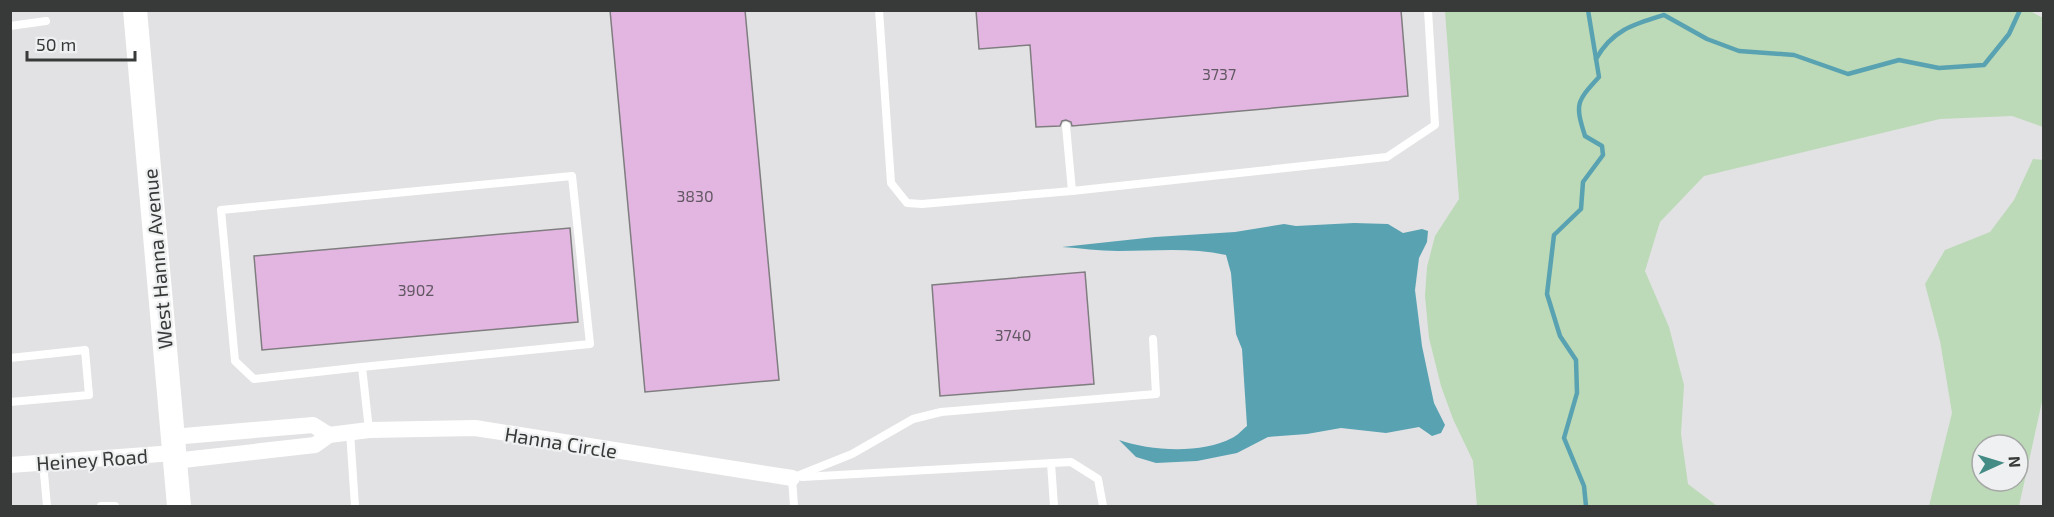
<svg xmlns="http://www.w3.org/2000/svg" width="2054" height="517" viewBox="0 0 2054 517" font-family="'Exo 2',sans-serif">
	<style>
		.green { fill: #bcdab7; fill-rule: evenodd }
		.water { fill: #59a2b2 }
		.lines { fill: none; stroke-linecap: round; stroke-linejoin: round }
		.stream { stroke: #59a2b2; stroke-width: 4.5 }
		.building { fill: #e2b6e1; stroke: #7f7d7f; stroke-width: 1.5 }
		.lane { stroke: #fff; stroke-width: 8 }
		.street { stroke: #fff; stroke-width: 16 }
		.secondary { stroke: #fff; stroke-width: 24 }
		.labels { text-anchor: middle; dominant-baseline: central; stroke-width: 4.5; stroke-linejoin: round; paint-order: stroke }
		.number-label { font-size: 16px; fill: #625863 }
		.street-label { font-size: 20px; fill: #383939; stroke: #eff0f1 }
	</style>
	<rect width="100%" height="100%" fill="#e2e2e4"/>
	<g class="green">
		<polygon points="2030,11 2043,18 2043,127 2012,116 1940,119 1704,176 1660,222 1645,271 1669,327 1684,385 1681,434 1688,484 1717,506 1477,506 1473,461 1453,419 1441,386 1429,338 1425,296 1427,267 1435,236 1459,199 1445,11"/>
		<path d="M2033 159 2044 160 2043 397 2019 506H1929L1952 413 1940 341 1925 284 1945 250 1990 232 2014 200ZM1982 445H2018V481H1982Z"/>
	</g>
	<path class="water" d="M1354 223 1388 224 1403 233 1422 229 1428 231 1427 242 1419 258 1415 290 1422 346 1434 403 1445 425 1441 433 1432 436 1419 427 1386 433 1341 428 1307 434 1268 437 1237 453 1197 461 1156 463 1136 457 1119 440C1150 451 1202 454 1232 438 1237 436 1242 430 1247 426L1242 349 1236 334 1231 273 1226 255C1190 247 1154 251 1118 251 1099 251 1080 248 1062 247L1155 237 1235 232 1284 224 1296 226Z"/>
	<g class="lines">
		<g class="stream">
			<path d="M1596 59C1612 30 1634 24 1664 15L1707 39 1739 51 1794 55 1848 74 1899 60 1939 68 1984 65 2009 34 2020 10"/>
			<path d="M1586 506 1584 486 1564 438 1577 393 1576 360 1560 336 1547 294 1554 235 1581 209 1583 182 1603 155 1602 146 1585 136C1575 104 1576 102 1599 77L1588 10"/>
		</g>
	</g>
	<g class="building">
		<polygon points="610,10 745,10 779,380 645,392"/>
		<polygon points="976,10 1401,10 1408,96 1072,126 1071,122 1066,120 1062,121 1060,126 1036,127 1030,45 979,49"/>
		<polygon points="570,228 578,322 262,350 254,256"/>
		<polygon points="1085,272 1094,384 940,396 932,285"/>
	</g>
	<g class="lines">
		<g class="lane">
			<polyline points="879,10 891,183 907,203 922,204 1072,191 1387,157 1435,125 1428,10"/>
			<polyline points="10,26 46,21"/>
			<polyline points="1066,126 1072,191"/>
			<polyline points="10,358 85,350 89,395 10,402"/>
			<polyline points="362,367 254,379 235,361 221,210 572,176 590,344 362,367 369,430"/>
			<polyline points="350,432 355,506"/>
			<polyline points="43,463 47,506"/>
			<polyline points="1051,463 1054,506"/>
			<polyline points="802,477 1071,462 1098,479 1103,506"/>
			<polyline points="792,478 852,454 913,419 941,412 1156,394 1153,339"/>
			<polyline points="792,478 794,506"/>
			<polyline points="101,506 115,506"/>
		</g>
		<g class="street">
			<polyline points="172,437 313,425 329,435"/>
			<polyline points="174,461 315,445 329,435 369,430 475,428 792,478"/>
			<polyline points="10,465 174,453"/>
		</g>
		<polyline class="secondary" points="135,10 179,506"/>
	</g>
	<g class="labels">
		<g class="number-label">
			<text x="1219" y="73">3737</text>
			<text x="695" y="195">3830</text>
			<text x="416" y="289">3902</text>
			<text x="1013" y="334">3740</text>
		</g>
		<g class="street-label">
			<text transform="translate(157 259) rotate(-95)">West Hanna Avenue</text>
			<text transform="translate(561 442) rotate(9)">Hanna Circle</text>
			<text transform="translate(92 459) rotate(-4)">Heiney Road</text>
		</g>
	</g>
	<rect width="2054" height="517" fill="none" stroke="#383939" stroke-width="24"/>
	<g transform="translate(2000 463) rotate(86)"><circle r="28" fill="#eff0f1" stroke="#a6a7a7" stroke-width="1.5"/>
	<path d="M0-4.5L10 22L0 15L-10 22Z" fill="#448b86"/>
	<text y="-9" font-size="16" font-weight="bold" text-anchor="middle" fill="#383939">N</text>
	</g>
	<path d="M27 51v9h108v-9" fill="none" stroke="#383939" stroke-width="3"/>
	<text x="36" y="51" font-size="18" fill="#383939" stroke="#eff0f1" stroke-width="4.5" paint-order="stroke">50 m</text>
</svg>
